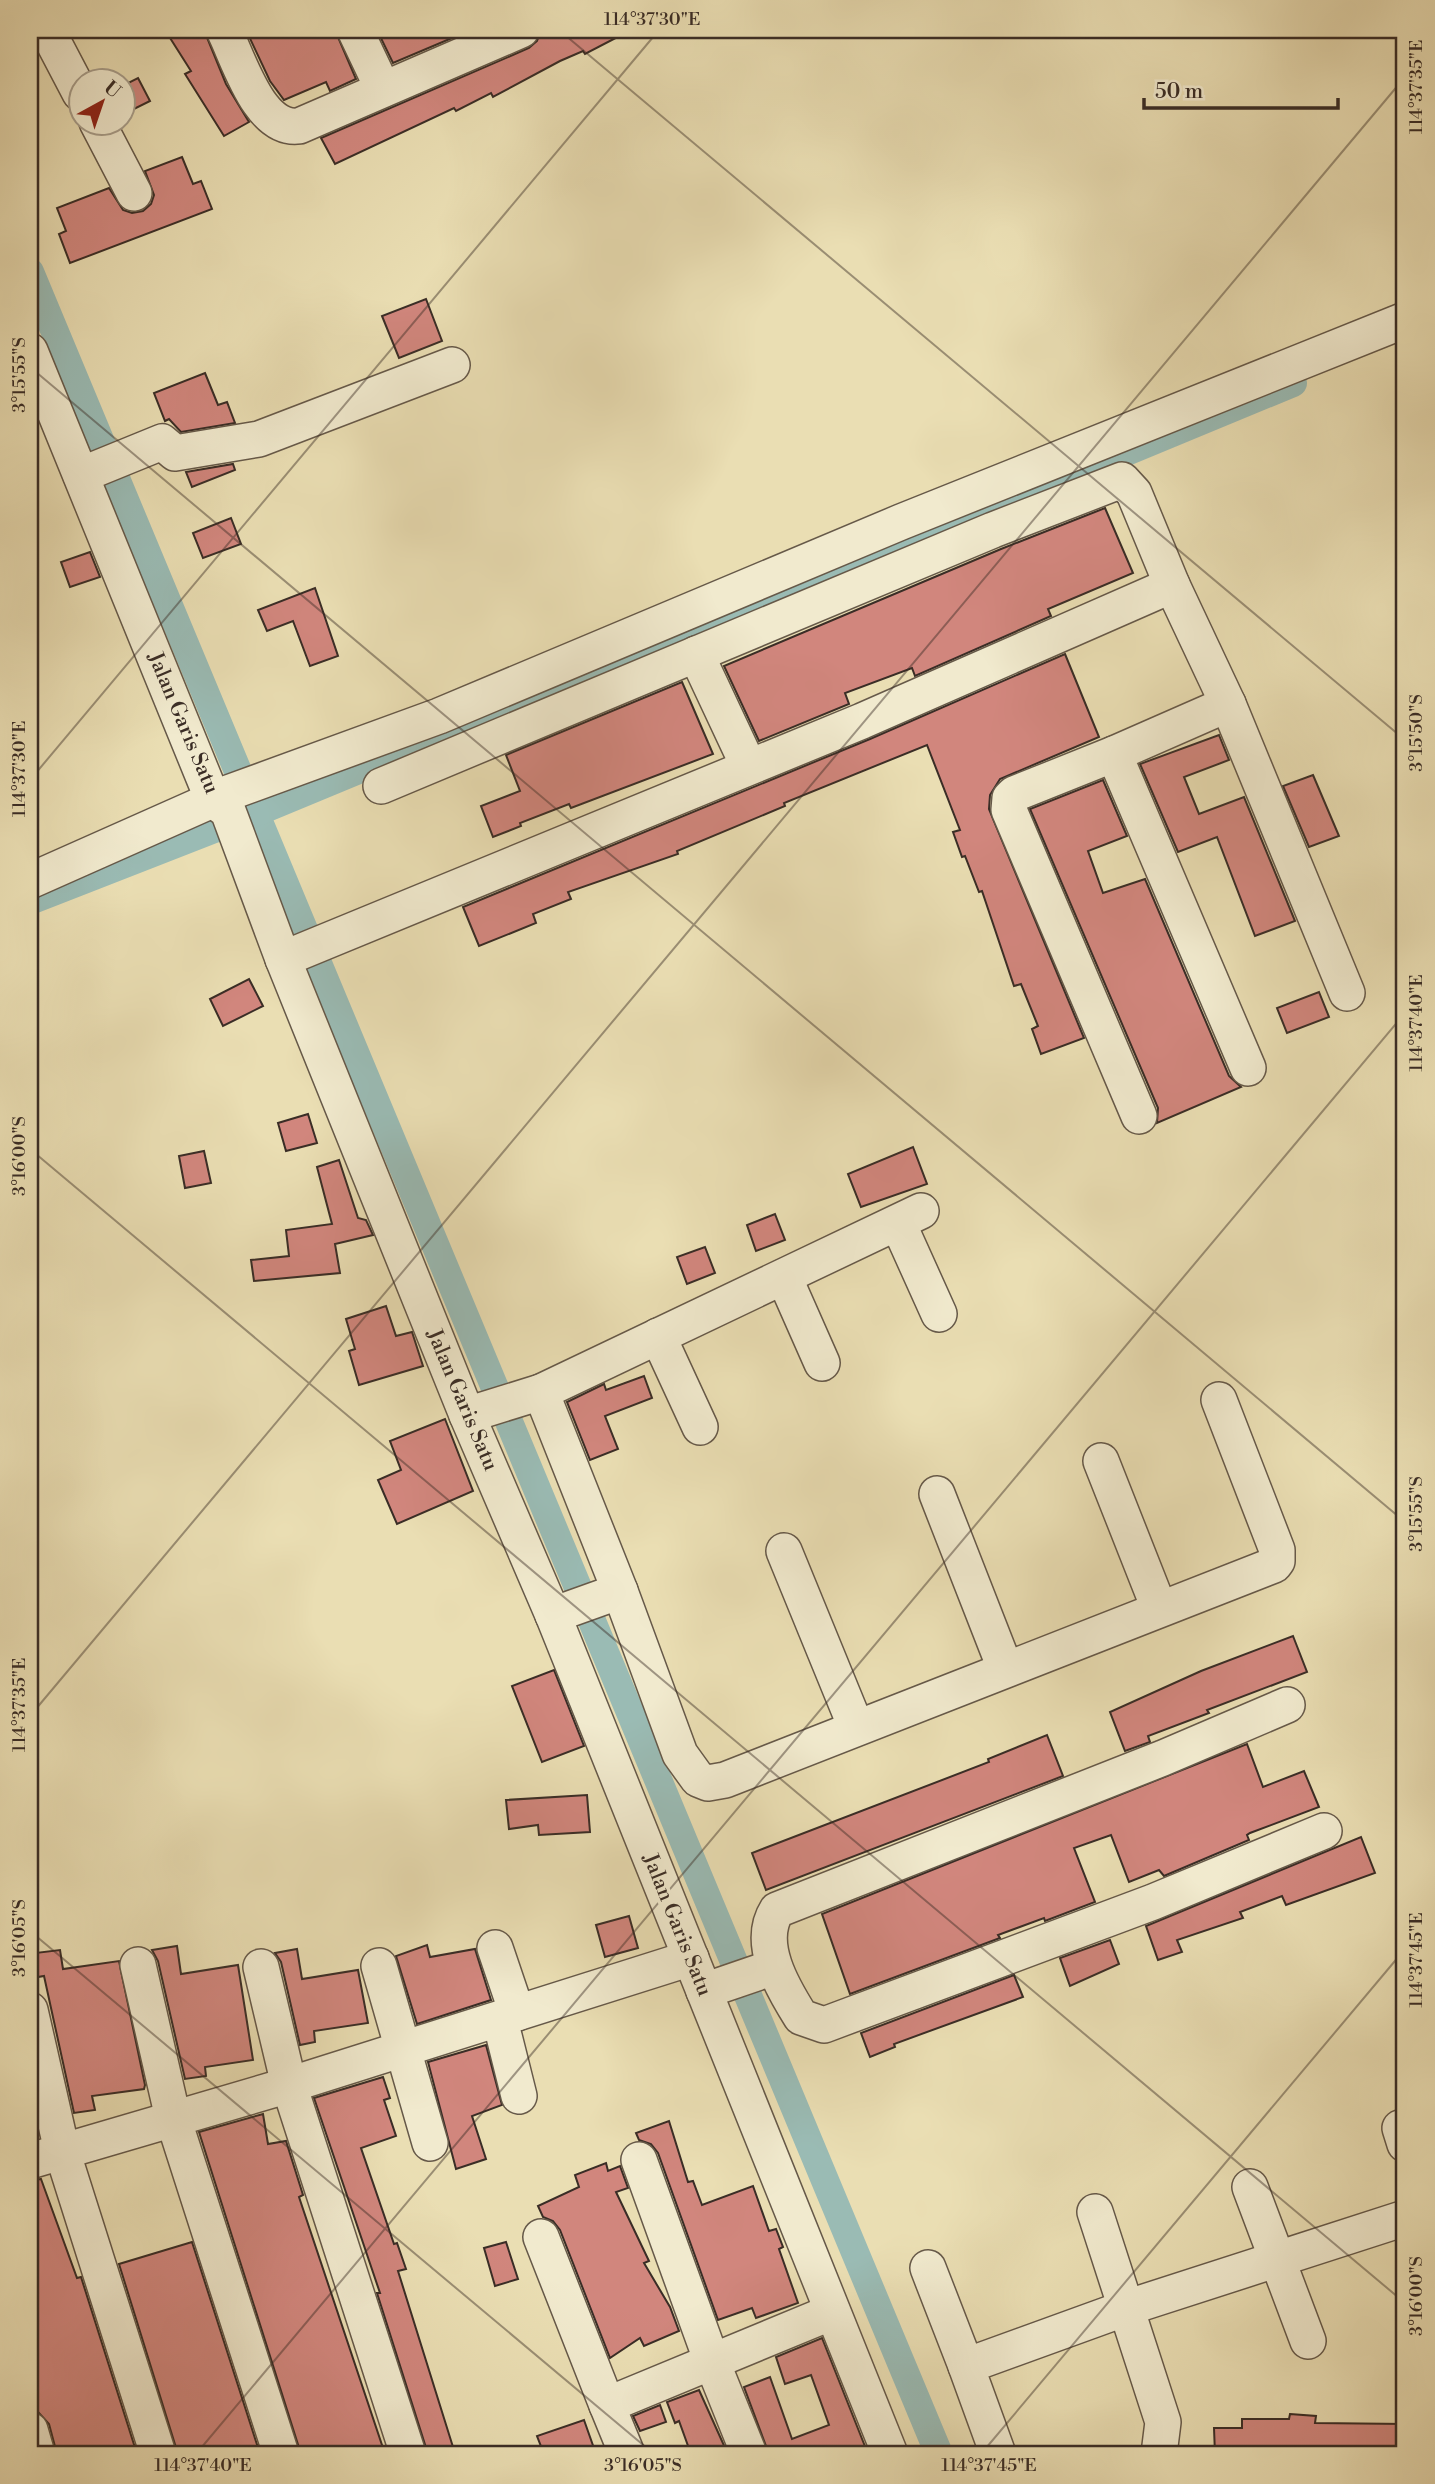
<svg xmlns="http://www.w3.org/2000/svg" width="1435" height="2484" viewBox="0 0 1435 2484" font-family="'Libre Bodoni',serif">
	<style>
		.lines { fill: none; stroke-linecap: round; stroke-linejoin: round }
		.canal { stroke: #9abbb4; stroke-width: 28 }
		.building { fill: #d1867d; stroke: #3a2d26; stroke-width: 2 }
		.minor-casing { stroke: #665949; stroke-width: 38 }
		.minor { stroke: #f1eace; stroke-width: 35 }
		.ticks { fill: none; stroke: #3a2d26; stroke-width: 2; stroke-opacity: 0.45 }
		.labels { text-anchor: middle; dominant-baseline: central; stroke-width: 7; stroke-linejoin: round; paint-order: stroke }
		.street-label { font-size: 21px; fill: #3a2d26; stroke: #f1eace }
		.neatline { fill: none; stroke: #3a2d26; stroke-width: 2.5 }
		.ticks-label { font-size: 18px; text-anchor: middle; fill: #3a2d26 }
	</style>
	<rect width="100%" height="100%" fill="#eadeb3"/>
	<filter id="stains"><feTurbulence type="fractalNoise" baseFrequency=".00286" numOctaves="4"/><feColorMatrix values="0 0 0 0 .2 0 0 0 0 .09 0 0 0 0 .02 0 0 0 .5 -.17"/></filter>
	<radialGradient id="worn" r=".72"><stop offset=".6" stop-color="#630" stop-opacity="0"/><stop offset="1" stop-color="#630" stop-opacity=".3"/></radialGradient>
	<g class="lines">
		<g class="canal">
			<polyline points="30,272 939,2454"/>
			<polyline points="30,901 245,817 1293,383"/>
		</g>
	</g>
	<g class="building">
		<polygon points="165,30 204,30 226,84 249,122 224,136 185,74 191,71"/>
		<polygon points="246,30 335,30 356,79 330,91 326,82 284,100 270,81"/>
		<polygon points="377,30 471,30 393,63"/>
		<polygon points="541,30 631,30 585,54 583,51 560,61 493,97 491,93 456,111 454,108 335,164 321,138 529,48 537,41"/>
		<polygon points="138,78 150,101 122,115 122,86"/>
		<polygon points="182,157 193,184 201,181 212,209 70,263 59,234 66,231 57,208 109,188 123,210 132,213 143,211 151,204 154,195 145,171"/>
		<polygon points="426,299 442,341 399,358 382,316"/>
		<polygon points="205,373 218,405 227,402 235,423 181,432 169,419 165,421 154,393"/>
		<polygon points="233,464 235,470 192,487 186,472"/>
		<polygon points="1105,508 1133,573 1048,609 1051,616 915,676 912,668 845,693 849,704 759,741 724,666 1001,549"/>
		<polygon points="231,518 241,544 203,558 193,533"/>
		<polygon points="90,552 100,577 70,587 61,562"/>
		<polygon points="315,588 338,656 310,666 293,621 267,631 258,610"/>
		<polygon points="1065,654 1099,737 1000,779 990,795 989,809 1084,1038 1041,1054 1032,1029 1038,1026 1021,984 1014,986 982,891 979,892 965,856 962,857 953,832 960,830 927,745 784,803 785,806 677,851 678,854 568,892 571,899 533,914 536,923 479,946 463,907 870,739"/>
		<polygon points="682,682 713,754 571,808 569,804 520,823 521,826 493,837 481,806 520,791 506,755"/>
		<polygon points="1219,735 1229,760 1184,777 1199,814 1244,797 1295,921 1255,936 1217,837 1178,852 1140,764"/>
		<polygon points="1313,775 1339,836 1309,847 1283,786"/>
		<polygon points="1103,780 1127,836 1088,851 1103,893 1145,879 1229,1076 1241,1087 1157,1123 1158,1108 1030,809"/>
		<polygon points="249,979 263,1006 223,1026 210,999"/>
		<polygon points="1319,992 1329,1017 1287,1033 1277,1008"/>
		<polygon points="308,1114 317,1143 286,1151 278,1123"/>
		<polygon points="913,1147 927,1184 861,1207 848,1174"/>
		<polygon points="204,1151 211,1183 185,1188 179,1156"/>
		<polygon points="339,1160 358,1218 366,1220 373,1235 335,1244 340,1273 254,1281 251,1260 289,1256 286,1230 332,1224 317,1167"/>
		<polygon points="775,1214 785,1240 756,1251 747,1225"/>
		<polygon points="705,1247 715,1273 687,1284 677,1257"/>
		<polygon points="386,1306 396,1336 412,1332 423,1366 359,1385 349,1351 355,1349 346,1319"/>
		<polygon points="644,1376 652,1398 605,1416 618,1449 590,1460 567,1402 604,1384 606,1390"/>
		<polygon points="445,1419 473,1491 397,1524 378,1480 401,1470 390,1441"/>
		<polygon points="1293,1636 1307,1672 1207,1710 1209,1713 1148,1736 1150,1742 1125,1751 1110,1712 1201,1671"/>
		<polygon points="554,1670 584,1746 542,1762 512,1686"/>
		<polygon points="1047,1735 1063,1776 766,1890 752,1853 989,1762 988,1759"/>
		<polygon points="1247,1744 1263,1787 1304,1771 1319,1807 1250,1833 1247,1835 1249,1840 1164,1876 1159,1870 1129,1882 1111,1835 1074,1848 1095,1902 1045,1921 1044,1918 998,1935 1000,1938 850,1994 822,1914"/>
		<polygon points="587,1795 590,1832 539,1835 538,1825 509,1829 506,1800"/>
		<polygon points="1361,1837 1375,1873 1286,1905 1282,1896 1240,1912 1243,1918 1177,1940 1182,1952 1158,1960 1146,1926"/>
		<polygon points="629,1916 638,1948 605,1957 596,1925"/>
		<polygon points="1110,1940 1119,1964 1070,1986 1060,1958"/>
		<polygon points="427,1945 430,1957 475,1949 491,2000 417,2024 396,1956"/>
		<polygon points="177,1946 181,1974 238,1965 253,2060 205,2067 206,2076 185,2079 158,1961 152,1950"/>
		<polygon points="297,1949 302,1979 358,1970 368,2023 314,2031 315,2042 300,2045 281,1962 275,1953"/>
		<polygon points="60,1950 63,1969 119,1961 145,2085 144,2089 92,2096 95,2110 74,2113 44,1976 38,1977 35,1953"/>
		<polygon points="1014,1975 1023,1997 894,2044 895,2047 870,2057 861,2033"/>
		<polygon points="486,2045 502,2105 472,2116 486,2159 456,2169 428,2062"/>
		<polygon points="383,2077 390,2098 384,2100 396,2136 361,2148 394,2244 397,2243 406,2269 398,2271 453,2447 431,2454 428,2454 377,2293 380,2293 314,2098"/>
		<polygon points="263,2114 268,2144 286,2141 303,2195 299,2197 385,2454 338,2454 335,2447 313,2454 301,2454 199,2132"/>
		<polygon points="669,2121 688,2182 693,2181 702,2205 753,2186 769,2231 776,2229 783,2247 779,2249 798,2303 756,2318 752,2308 718,2320 658,2153 651,2144 639,2140 636,2133"/>
		<polygon points="606,2163 608,2171 620,2166 628,2188 616,2192 649,2261 644,2263 670,2307 679,2331 644,2346 640,2338 610,2358 560,2230 553,2221 543,2217 538,2206 579,2187 575,2175"/>
		<polygon points="41,2179 77,2278 81,2277 137,2454 57,2454 49,2424 38,2412 34,2400 30,2384 30,2181"/>
		<polygon points="192,2242 260,2454 178,2454 119,2264"/>
		<polygon points="506,2242 518,2279 495,2286 484,2248"/>
		<polygon points="822,2338 868,2454 769,2454 744,2387 770,2377 792,2439 829,2425 811,2375 785,2384 776,2357"/>
		<polygon points="699,2390 726,2450 714,2454 691,2454 679,2421 675,2423 667,2402"/>
		<polygon points="660,2405 666,2422 640,2431 633,2416"/>
		<polygon points="1290,2414 1316,2416 1315,2423 1405,2424 1405,2454 1314,2450 1313,2453 1215,2454 1214,2428 1242,2428 1242,2419 1289,2419"/>
		<polygon points="584,2420 596,2454 544,2454 537,2436"/>
	</g>
	<g class="lines">
		<defs>
			<g id="minor">
				<polyline points="47,30 80,93"/>
				<path d="M224 30C239 60 259 131 299 126L521 30"/>
				<polyline points="355,30 383,89"/>
				<polyline points="97,122 134,193"/>
				<polyline points="30,351 213,800 228,811 283,959 467,1415 553,1615 890,2454"/>
				<polyline points="81,475 162,442 175,453 259,439 452,365"/>
				<polyline points="696,654 748,765"/>
				<polyline points="1228,704 1114,754 1248,1068"/>
				<polyline points="1114,754 1014,794 1010,798 1009,810 1139,1116"/>
				<polyline points="381,786 993,530 1122,480 1134,493 1172,585 1228,704 1347,993"/>
				<polyline points="30,881 228,793 439,716 901,522 1405,320"/>
				<polyline points="283,959 862,721 1172,585"/>
				<polyline points="898,1223 939,1314"/>
				<polyline points="784,1277 822,1363"/>
				<polyline points="658,1336 700,1427"/>
				<polyline points="541,1392 620,1591 680,1754 698,1779 708,1783 725,1780 1274,1565 1277,1561 1277,1550 1219,1400"/>
				<polyline points="467,1415 541,1392 921,1211"/>
				<polyline points="1101,1461 1159,1608"/>
				<polyline points="937,1494 1005,1668"/>
				<polyline points="784,1551 856,1727"/>
				<polyline points="553,1615 620,1591"/>
				<path d="M1287 1705 1163 1758 777 1910C756 1943 782 1987 801 2017L824 2025 1153 1902 1324 1831"/>
				<polyline points="495,1948 517,2013"/>
				<polyline points="138,1965 173,2118 281,2454"/>
				<polyline points="379,1966 430,2143"/>
				<polyline points="261,1967 289,2085 408,2454"/>
				<polyline points="704,1991 774,1967"/>
				<polyline points="30,2010 62,2151 158,2454"/>
				<polyline points="500,2020 519,2096"/>
				<polyline points="1400,2128 1405,2144"/>
				<polyline points="639,2160 712,2362 749,2454"/>
				<polyline points="30,2161 289,2085 691,1958"/>
				<polyline points="1250,2187 1308,2341"/>
				<polyline points="1095,2212 1163,2422 1159,2454"/>
				<polyline points="541,2237 607,2405"/>
				<polyline points="928,2268 966,2366"/>
				<polyline points="30,2430 37,2454"/>
				<polyline points="627,2454 607,2405 832,2312"/>
				<polyline points="998,2454 966,2366 1126,2308 1405,2218"/>
			</g>
		</defs>
		<use href="#minor" class="minor-casing"/>
		<use href="#minor" class="minor"/>
	</g>
	<path class="ticks" d="M559 30 1405 740M30 367 1405 1522M30 780 659 30M30 1149 1405 2303M30 1716 1405 77M30 1931 654 2454M196 2454 1405 1013M981 2454 1405 1949"/>
	<g class="labels">
		<g class="street-label">
			<text transform="translate(183 723) rotate(67)">Jalan Garis Satu</text>
			<text transform="translate(462 1400) rotate(67)">Jalan Garis Satu</text>
			<text transform="translate(677 1925) rotate(68)">Jalan Garis Satu</text>
		</g>
	</g>
	<rect width="1435" height="2484" fill="none" stroke="#eadeb3" stroke-width="77"/>
	<g transform="translate(102 102) rotate(40)"><circle r="33" fill="#f1eace" stroke="#a89e8b" stroke-width="2"/>
	<path d="M0-5L12 26L0 18L-12 26Z" fill="#8f2418"/>
	<text y="-10" font-size="19" font-weight="bold" text-anchor="middle" fill="#3a2d26">U</text>
	</g>
	<path d="M1144 98v10h194v-10" fill="none" stroke="#3a2d26" stroke-width="3.5"/>
	<text x="1155" y="98" font-size="21" fill="#3a2d26" stroke="#f1eace" stroke-width="5" paint-order="stroke">50 m</text>
	<rect x="38" y="38" width="1358" height="2408" class="neatline"/>
	<g class="ticks-label">
		<text x="652" y="25">114°37'30"E</text>
		<text transform="translate(1416 87) rotate(-90)" y="6">114°37'35"E</text>
		<text transform="translate(19 375) rotate(-90)" y="6">3°15'55"S</text>
		<text transform="translate(1416 733) rotate(-90)" y="6">3°15'50"S</text>
		<text transform="translate(19 769) rotate(-90)" y="6">114°37'30"E</text>
		<text transform="translate(1416 1023) rotate(-90)" y="6">114°37'40"E</text>
		<text transform="translate(19 1156) rotate(-90)" y="6">3°16'00"S</text>
		<text transform="translate(1416 1514) rotate(-90)" y="6">3°15'55"S</text>
		<text transform="translate(19 1705) rotate(-90)" y="6">114°37'35"E</text>
		<text transform="translate(19 1938) rotate(-90)" y="6">3°16'05"S</text>
		<text transform="translate(1416 1960) rotate(-90)" y="6">114°37'45"E</text>
		<text transform="translate(1416 2296) rotate(-90)" y="6">3°16'00"S</text>
		<text x="203" y="2471">114°37'40"E</text>
		<text x="643" y="2471">3°16'05"S</text>
		<text x="989" y="2471">114°37'45"E</text>
	</g>
	<rect width="100%" height="100%" filter="url(#stains)"/>
	<rect width="100%" height="100%" fill="url(#worn)"/>
</svg>
